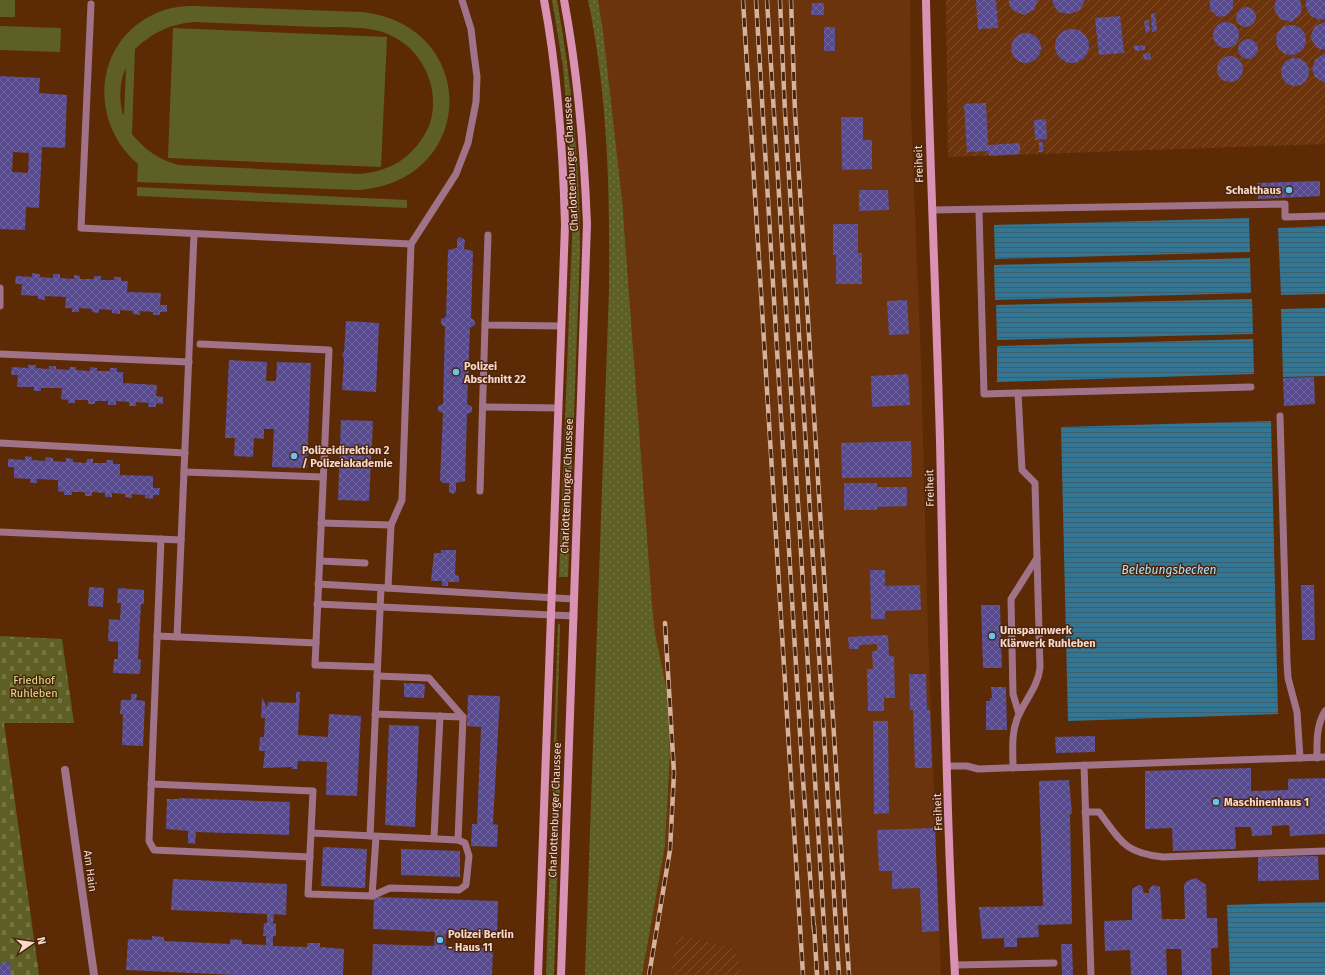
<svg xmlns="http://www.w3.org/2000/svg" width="1325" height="975" viewBox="0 0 1325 975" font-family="'Fira Sans',sans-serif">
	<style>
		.built { fill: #6b340c }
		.industrial { fill: url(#industrial-furrows) }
		.grass { fill: url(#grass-dots) }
		.cemetery { fill: url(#cemetery-stones) }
		.garden { fill: #5e5f25; fill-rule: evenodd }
		.water { fill: url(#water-rules) }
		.building { fill: url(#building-cross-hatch); fill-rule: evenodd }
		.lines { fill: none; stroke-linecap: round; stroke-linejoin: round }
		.lane { stroke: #a17388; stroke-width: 7 }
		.street { stroke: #a17388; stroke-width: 8 }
		.secondary { stroke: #da92b4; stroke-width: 8 }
		.rail-casing { stroke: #d6b19c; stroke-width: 4.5 }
		.rail { stroke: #4a250e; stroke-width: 3; stroke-dasharray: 9; stroke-linecap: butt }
		.poi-dot { fill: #66c4ef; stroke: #4a250e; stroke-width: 1.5 }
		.labels { text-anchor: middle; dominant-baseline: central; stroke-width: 3; stroke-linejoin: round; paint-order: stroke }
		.street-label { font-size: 11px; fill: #fad9c8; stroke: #4a250e }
		.poi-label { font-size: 11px; font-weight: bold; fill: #fad9c8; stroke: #4a250e; text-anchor: start }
		.park-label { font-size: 11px; fill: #e0e389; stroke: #4a250e }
		.water-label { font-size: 12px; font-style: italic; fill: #aae1fc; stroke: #4a250e }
	</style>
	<defs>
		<pattern id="industrial-furrows" width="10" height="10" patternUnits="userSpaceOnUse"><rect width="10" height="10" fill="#6b340c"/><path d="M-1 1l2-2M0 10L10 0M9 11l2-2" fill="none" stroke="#81512e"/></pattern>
		<pattern id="grass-dots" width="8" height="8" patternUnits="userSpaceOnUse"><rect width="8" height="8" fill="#5e5f25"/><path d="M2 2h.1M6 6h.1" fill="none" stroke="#767543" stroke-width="1.8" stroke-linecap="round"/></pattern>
		<pattern id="cemetery-stones" width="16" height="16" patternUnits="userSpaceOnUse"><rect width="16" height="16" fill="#5e5f25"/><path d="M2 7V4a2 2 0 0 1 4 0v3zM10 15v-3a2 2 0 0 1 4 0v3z" fill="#767543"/></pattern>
		<pattern id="water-rules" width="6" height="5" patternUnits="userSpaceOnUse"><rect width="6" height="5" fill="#327694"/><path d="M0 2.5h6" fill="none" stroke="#3d5e6c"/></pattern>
		<pattern id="building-cross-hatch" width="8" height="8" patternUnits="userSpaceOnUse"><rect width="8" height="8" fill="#574a8f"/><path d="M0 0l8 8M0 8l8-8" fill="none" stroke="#70649d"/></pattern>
	</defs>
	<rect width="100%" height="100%" fill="#5d2a06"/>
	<polygon class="built" points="598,0 910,0 911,116 921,360 928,635 941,975 742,975 735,948 678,935 671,975 642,975 665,846 670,754 668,696 655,633 652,604 622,199 603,31"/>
	<g class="industrial">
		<polygon points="946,0 1325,0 1325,144 948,157"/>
		<polygon points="677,935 735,948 742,975 671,975"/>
	</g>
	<g class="grass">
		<path d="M552 0H557C572 84 580 165 580 251L568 577H559L572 238V173L563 67Z"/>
		<path d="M588 0H598L603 31 622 199 652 604 655 633 668 696 670 754 665 846 642 975H585L609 289C610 192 608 95 588 0Z"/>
		<polygon points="558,624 560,624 560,627 556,756 560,792 554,975 546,975"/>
	</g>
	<polygon class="cemetery" points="0,636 62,639 74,723 4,723 39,975 0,975"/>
	<g class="garden">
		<rect x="0" y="0" width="15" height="17"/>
		<path d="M195 6 362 12C480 25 478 180 360 190L137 182 138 164C87 121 94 38 159 12 171 7 182 6 195 6ZM194 22C235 24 277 25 318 27 341 28 369 25 390 35 410 44 424 61 430 82 435 98 434 118 426 132 411 159 390 171 360 174L178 165C158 159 145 150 132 134L135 49C153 32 170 24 194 22ZM126 68 124 114 123 115C119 101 119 81 126 68Z"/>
		<polygon points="0,26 61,28 60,52 0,50"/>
		<polygon points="173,28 387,37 381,167 168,158"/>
		<polygon points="137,187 407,200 407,208 137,196"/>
	</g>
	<g class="water">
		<polygon points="1249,218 1250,252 995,259 994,225"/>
		<polygon points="1325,226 1325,294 1281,295 1278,228"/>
		<polygon points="1250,258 1251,293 995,300 994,265"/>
		<polygon points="1252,299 1253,334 997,340 996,305"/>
		<polygon points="1325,308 1325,376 1283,377 1281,309"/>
		<polygon points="1253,339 1254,374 997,382 997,346"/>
		<polygon points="1271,421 1278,714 1068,721 1061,427"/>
		<polygon points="1325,902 1325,975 1230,975 1227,905"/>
	</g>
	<g class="building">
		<polygon points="976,0 996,0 998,28 978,29"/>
		<polygon points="1009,0 1038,0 1034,10 1024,15 1014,11 1009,5"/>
		<polygon points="1052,0 1085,0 1080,10 1070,14 1059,12 1054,6"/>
		<polygon points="1210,0 1233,0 1233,8 1226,16 1218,17 1210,10"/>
		<polygon points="1276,0 1300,0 1302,8 1300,15 1291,22 1280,19 1274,9"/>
		<polygon points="1306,0 1325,0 1325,19 1319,20 1311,16 1306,8"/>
		<polygon points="812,3 824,3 824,15 811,15"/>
		<circle cx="1246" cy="17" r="10"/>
		<polygon points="1155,13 1157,31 1152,32 1151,14"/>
		<polygon points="1120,16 1124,53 1099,55 1095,18"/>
		<polygon points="1149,20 1150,32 1146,33 1144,21"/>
		<polygon points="1325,22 1325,50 1317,48 1310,37 1315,26"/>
		<circle cx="1226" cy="35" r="13"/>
		<circle cx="1291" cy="40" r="15"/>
		<rect x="824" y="27" width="11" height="24"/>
		<circle cx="1072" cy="46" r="17"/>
		<circle cx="1026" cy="48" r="15"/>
		<circle cx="1248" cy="49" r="10"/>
		<polygon points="1145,45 1145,50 1135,51 1134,46"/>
		<polygon points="1150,53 1151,59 1144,60 1143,54"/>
		<polygon points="1325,53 1325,83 1315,77 1312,69 1315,60"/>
		<circle cx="1230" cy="69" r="13"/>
		<circle cx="1295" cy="72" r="14"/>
		<path d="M0 76 40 78 39 93 67 95 65 148 42 147 39 208 26 207 25 230 0 229ZM13 152 29 153 28 173 12 172Z"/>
		<polygon points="986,103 988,145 1020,143 1020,154 989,156 988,151 967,152 964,104"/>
		<polygon points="841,117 863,117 863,140 872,140 872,169 842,170"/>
		<polygon points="1046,119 1047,139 1035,140 1034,120"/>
		<rect x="1039" y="142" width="4" height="10"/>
		<polygon points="1320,181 1320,196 1258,199 1257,183"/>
		<polygon points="859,190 888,190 889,210 859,211"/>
		<polygon points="833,224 858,224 858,253 862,253 862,284 836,284 836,255 833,255"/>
		<polygon points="460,237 465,240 464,249 473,251 471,318 475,321 475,325 470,328 467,404 472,407 472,412 467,414 465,481 456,483 456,492 453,494 449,492 449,483 443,483 440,480 443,413 438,411 438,406 443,404 445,327 441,324 441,319 446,317 448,250 457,248 457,239"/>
		<polygon points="32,273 40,274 40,277 53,278 53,274 60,274 60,278 74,279 74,275 80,276 80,279 94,279 94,276 101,276 101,280 114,280 114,277 121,277 121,281 128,281 127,292 161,293 160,305 167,305 167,312 160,312 160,315 153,315 153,312 140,311 140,315 133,314 133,311 120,310 120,314 112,313 112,310 99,309 99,313 92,312 92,309 79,308 79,312 72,312 72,308 65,308 66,297 45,296 45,300 38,299 38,296 21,295 22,284 15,284 16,276 32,277"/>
		<polygon points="907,300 909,334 889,335 887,301"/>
		<polygon points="346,321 379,323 376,392 342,390 344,360 342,354 344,352"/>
		<polygon points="229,360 267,362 266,381 276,381 277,362 311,363 307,468 272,467 274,429 264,429 264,439 254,438 253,457 234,456 235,438 225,438"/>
		<polygon points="28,365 36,365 36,368 49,369 49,366 56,366 56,369 69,370 70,367 76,367 76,370 90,371 90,367 97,368 97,371 110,371 110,368 117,368 117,372 123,372 123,383 157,385 156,396 163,397 163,404 156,403 156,407 148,407 149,403 136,402 136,406 129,406 129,402 116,401 116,405 108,405 108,401 95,401 95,404 88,404 88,400 75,400 75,403 68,403 68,400 61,399 62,388 41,388 41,391 34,391 34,387 17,387 18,375 11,375 12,367 28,368"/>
		<polygon points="908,374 910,405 872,407 871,376"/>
		<polygon points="1314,377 1315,404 1284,406 1283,378"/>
		<polygon points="341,420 373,421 369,501 338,500"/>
		<polygon points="911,441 912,477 842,478 841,443"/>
		<polygon points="25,456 32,457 32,460 45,461 46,457 53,458 53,461 66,462 66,458 73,459 73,462 86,463 87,459 93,459 93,463 106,463 107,460 113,460 113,464 120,464 120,475 153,476 153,488 160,488 159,495 153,495 153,499 145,498 145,495 132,494 132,498 125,497 125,494 112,493 112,497 105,497 105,493 92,492 92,496 85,496 85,492 72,492 72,495 64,495 64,492 58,491 58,480 37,479 37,483 30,483 31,479 14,478 14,467 8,467 8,459 25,460"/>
		<polygon points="844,483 877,483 877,487 907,487 907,506 877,507 877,510 844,510"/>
		<polygon points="441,550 456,550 455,575 459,576 459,582 448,582 448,586 442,586 442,581 431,581 434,553 441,553"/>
		<polygon points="870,570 885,570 885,586 920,585 921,610 885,611 885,619 871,619"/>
		<polygon points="1301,585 1314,585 1315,640 1302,640"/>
		<polygon points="89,587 104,588 103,607 88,606"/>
		<polygon points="118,588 144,590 144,604 141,604 138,659 141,660 140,674 113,673 114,659 118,659 118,642 108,641 109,619 120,620 121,603 117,603"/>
		<polygon points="981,605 1000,605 1002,668 983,668"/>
		<polygon points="888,635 889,656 894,656 895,698 884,698 884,711 868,711 867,669 873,669 872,651 877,651 877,644 859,645 859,649 849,649 848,637"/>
		<polygon points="909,674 926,674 927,710 930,710 932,768 915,768 913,710 910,710"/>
		<polygon points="404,683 425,684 424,698 404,697"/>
		<polygon points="991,687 1006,687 1007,730 986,730 986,701 990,701 990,698 992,698"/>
		<polygon points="296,692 300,692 298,735 328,737 329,714 361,716 357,796 326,795 327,762 298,761 297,769 292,769 292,767 263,768 265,751 259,751 260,737 264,737 265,718 261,718 262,697 267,708 268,702 296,703"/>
		<polygon points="131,694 137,694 136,700 145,701 143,746 122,745 123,714 120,714 121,700 131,700"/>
		<polygon points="468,695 500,696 493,824 498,825 497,847 471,846 472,824 477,824 481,727 467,726"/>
		<polygon points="873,721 888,721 889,813 874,814"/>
		<polygon points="389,725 419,726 415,827 385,825"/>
		<polygon points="1095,736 1095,752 1056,753 1055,737"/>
		<polygon points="1251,768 1251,791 1288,790 1288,779 1325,778 1325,834 1290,836 1289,825 1272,826 1272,835 1252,836 1251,827 1235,827 1236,849 1173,851 1172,828 1145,829 1145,771"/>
		<polygon points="1069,780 1072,814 1070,814 1072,924 1038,925 1039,937 1017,938 1017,947 1004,947 1004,938 982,939 979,907 1043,906 1039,781"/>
		<polygon points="179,798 290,802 289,835 196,832 195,844 188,843 188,831 166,829 167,799 179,799"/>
		<polygon points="935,828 939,931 922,932 920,888 892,889 892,871 879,871 877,830"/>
		<polygon points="323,847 367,849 365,888 321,886"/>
		<polygon points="401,849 460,851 460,877 401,875"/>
		<polygon points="1318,856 1319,880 1258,881 1258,857"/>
		<polygon points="1196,878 1206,885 1207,918 1217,918 1218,948 1211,948 1212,975 1182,975 1181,949 1166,949 1167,975 1131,975 1130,950 1105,951 1104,921 1132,920 1132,889 1139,885 1142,886 1144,893 1149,893 1149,889 1153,885 1160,887 1162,919 1185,919 1184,885 1187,881"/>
		<polygon points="173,879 287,884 286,915 274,914 273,923 276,924 276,936 273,936 273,946 307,947 307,943 320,943 320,947 344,949 343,975 236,975 126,970 128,939 152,940 152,936 164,937 164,941 230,944 230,939 242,940 242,944 266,945 266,936 263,936 264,923 267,923 267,914 171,910"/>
		<polygon points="374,897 498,901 497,935 446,933 445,946 493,948 492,975 372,975 373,944 434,946 435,932 373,929"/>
		<polygon points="1061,944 1072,944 1073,975 1062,975"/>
		<polygon points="10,962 11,975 0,975 0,963"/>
	</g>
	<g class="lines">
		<g class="lane">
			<polyline points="91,4 81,228 411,244"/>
			<polyline points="932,210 1285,204 1285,217 1325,216"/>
			<polyline points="979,211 984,394 1251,387"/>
			<polyline points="488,235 485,325 561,326"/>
			<polyline points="0,288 0,306"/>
			<polyline points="200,344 329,350 315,665 377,667"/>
			<polyline points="0,354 189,362"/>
			<polyline points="483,407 558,408"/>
			<polyline points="1280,416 1287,662 1288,678 1297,712 1300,758"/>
			<polyline points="0,443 185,453"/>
			<polyline points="184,472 323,477"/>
			<polyline points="480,491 485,325"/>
			<polyline points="321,523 391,525"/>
			<polyline points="0,532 181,540"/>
			<polyline points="161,539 149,841 154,850 310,857"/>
			<polyline points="320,561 365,563"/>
			<polyline points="318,584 574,599"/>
			<polyline points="388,588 391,525 402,500 411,244 456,174 468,143 476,102 477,77 474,54 471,29 462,0"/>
			<polyline points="317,604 574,616"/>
			<polyline points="157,636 316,643"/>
			<polyline points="177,637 194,234"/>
			<polyline points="377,676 429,678 463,717 458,840"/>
			<polyline points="375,714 463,717"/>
			<polyline points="1019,714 1013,694 1011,599 1037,558"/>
			<path d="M1317 758C1317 741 1316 726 1325 711"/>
			<polyline points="1084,765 1091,975"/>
			<polyline points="947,766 967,766 978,769 1325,757"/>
			<path d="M1013 768C1013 751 1011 735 1017 719 1024 701 1038 687 1040 668L1035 483 1022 470 1018 393"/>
			<polyline points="151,784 313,791 308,894 372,896 390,888 459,890 466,885 469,856 465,843 458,840 311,833"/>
			<path d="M1085 812H1099C1121 841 1124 853 1163 857L1325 851"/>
			<polyline points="370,836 381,588"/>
			<polyline points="434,838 440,716"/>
			<polyline points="372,896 376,837"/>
			<polyline points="955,965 1054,963"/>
		</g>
		<polyline class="street" points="65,770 94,975"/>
		<g class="secondary">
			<path d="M926 0C929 147 936 294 940 441 944 619 945 797 955 975"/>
			<path d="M538 975 565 225C563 149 558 74 544 0"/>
			<path d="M561 975 587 224C584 148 578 74 564 0"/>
		</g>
		<defs>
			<g id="rail">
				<polyline points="743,0 803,975"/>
				<polyline points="756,0 802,766 814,930"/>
				<polyline points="767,0 827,975"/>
				<polyline points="780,0 785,112 839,975"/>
				<polyline points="791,0 795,112 849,975"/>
				<polyline points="814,925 817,975"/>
				<polyline points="649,975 670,850 674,773 665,623"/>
			</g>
		</defs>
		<use href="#rail" class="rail-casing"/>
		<use href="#rail" class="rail"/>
	</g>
	<g class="poi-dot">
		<circle cx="1289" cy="190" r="4"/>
		<circle cx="456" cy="372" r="4"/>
		<circle cx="294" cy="456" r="4"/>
		<circle cx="992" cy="636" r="4"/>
		<circle cx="1216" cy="802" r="4"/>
		<circle cx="440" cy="940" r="4"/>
	</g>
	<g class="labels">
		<g class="street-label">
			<text transform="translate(571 164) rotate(-93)">Charlottenburger Chaussee</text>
			<text transform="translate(919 164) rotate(-92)">Freiheit</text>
			<text transform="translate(567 486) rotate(-88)">Charlottenburger Chaussee</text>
			<text transform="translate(930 488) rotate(-91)">Freiheit</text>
			<text transform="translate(555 810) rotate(-88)">Charlottenburger Chaussee</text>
			<text transform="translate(938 812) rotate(-92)">Freiheit</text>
			<text transform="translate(90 871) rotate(82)">Am Hain</text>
		</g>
		<g class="poi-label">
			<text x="1281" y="190" text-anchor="end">Schalthaus</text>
			<text x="464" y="366">Polizei<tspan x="464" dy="13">Abschnitt 22</tspan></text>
			<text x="302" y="450">Polizeidirektion 2<tspan x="302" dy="13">/ Polizeiakademie</tspan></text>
			<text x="1000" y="630">Umspannwerk<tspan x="1000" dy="13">Klärwerk Ruhleben</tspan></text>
			<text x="1224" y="802">Maschinenhaus 1</text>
			<text x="448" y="934">Polizei Berlin<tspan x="448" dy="13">- Haus 11</tspan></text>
		</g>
		<g class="park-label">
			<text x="34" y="680">Friedhof<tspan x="34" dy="13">Ruhleben</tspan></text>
		</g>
		<g class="water-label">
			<text x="1169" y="570">Belebungsbecken</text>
		</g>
	</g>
	<g transform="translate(32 943) rotate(77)" stroke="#4a250e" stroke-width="3" paint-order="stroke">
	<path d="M0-3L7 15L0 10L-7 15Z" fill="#fad9c8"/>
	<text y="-6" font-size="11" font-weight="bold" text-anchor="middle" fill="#fad9c8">N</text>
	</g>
</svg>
